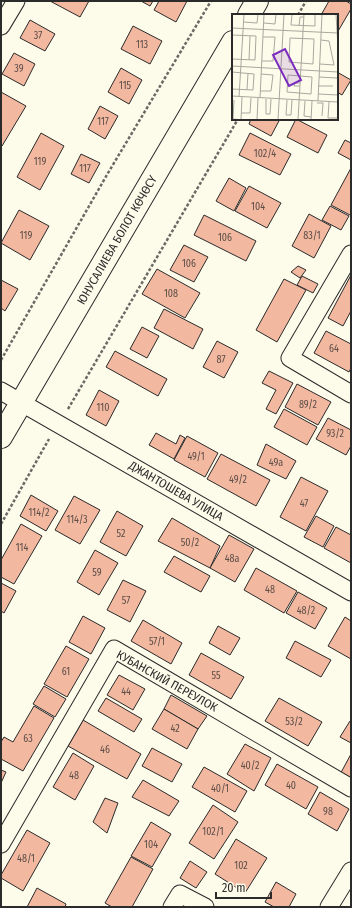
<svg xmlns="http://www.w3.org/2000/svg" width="352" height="908" viewBox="0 0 352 908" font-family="'Fira Sans Condensed',sans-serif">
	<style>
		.building { fill: #f2b8a0; stroke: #2b2b2b }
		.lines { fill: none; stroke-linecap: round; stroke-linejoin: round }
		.street-casing { stroke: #2b2b2b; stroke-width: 19 }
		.primary-casing { stroke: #2b2b2b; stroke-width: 24 }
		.path { stroke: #6a6964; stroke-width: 2.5; stroke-dasharray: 3 2; stroke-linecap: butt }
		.street { stroke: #fdfbea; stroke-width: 17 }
		.primary { stroke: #fdfbea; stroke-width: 22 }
		.labels { text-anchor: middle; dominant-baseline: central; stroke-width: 3; stroke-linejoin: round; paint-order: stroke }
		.number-label { font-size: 10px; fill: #5d4e48 }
		.street-label { font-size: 12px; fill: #2b2b2b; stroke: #fdfbea }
		.inset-road { fill: none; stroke: #a9a89e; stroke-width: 1 }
		.view { fill: #7b2cbf; fill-opacity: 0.15; stroke: #7b2cbf; stroke-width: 2 }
		.inset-edge { fill: none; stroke: #2b2b2b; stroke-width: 2 }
	</style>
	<rect width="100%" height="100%" fill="#fdfbea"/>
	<g class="building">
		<polygon points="50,1 89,1 80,17"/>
		<polygon points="141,1 153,1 150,6"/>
		<polygon points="159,1 187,1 176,22 154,10"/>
		<polygon points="329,1 346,1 351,4 351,9 337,33 337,15 321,15"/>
		<polygon points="30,20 55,34 45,51 20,38"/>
		<polygon points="133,26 162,41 150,64 121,49"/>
		<polygon points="14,53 35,64 24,86 2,74"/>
		<polygon points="121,68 142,80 129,104 108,92"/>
		<polygon points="337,72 351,80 342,95 337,92"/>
		<polygon points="1,92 26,106 2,146 1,145"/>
		<polygon points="100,106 118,116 105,139 88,129"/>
		<polygon points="251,119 280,119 271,136 249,124"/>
		<polygon points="296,119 327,135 318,153 287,137"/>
		<polygon points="41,133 64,146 40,190 17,177"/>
		<polygon points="250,133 291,154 280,175 239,155"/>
		<polygon points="345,140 351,143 351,160 338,153"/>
		<polygon points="81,154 100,163 89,183 71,174"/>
		<polygon points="351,168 351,213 350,215 331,205"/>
		<polygon points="229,178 246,188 234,211 216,201"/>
		<polygon points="249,186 281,203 267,228 235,211"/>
		<polygon points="330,206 349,216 341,230 322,220"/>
		<polygon points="19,210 49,226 30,260 1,243"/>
		<polygon points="309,214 331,226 314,258 292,246"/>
		<polygon points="204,215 256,241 246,261 194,235"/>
		<polygon points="184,245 208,257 194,282 170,270"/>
		<polygon points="298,266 306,270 300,278 291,272"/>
		<polygon points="157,269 200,293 185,318 142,294"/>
		<polygon points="351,275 351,311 343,326 328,318"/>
		<polygon points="302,276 318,284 313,293 297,285"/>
		<polygon points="284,279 306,290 277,342 256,330"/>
		<polygon points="1,280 18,289 5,311 1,308"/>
		<polygon points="164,309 203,329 193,349 154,328"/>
		<polygon points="142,327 159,336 147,358 130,349"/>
		<polygon points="326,331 351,344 351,368 349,372 314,353"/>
		<polygon points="217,341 238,352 224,378 203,367"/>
		<polygon points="115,351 167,379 158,396 106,367"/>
		<polygon points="269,371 293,383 276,414 266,409 276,390 262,383"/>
		<polygon points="297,384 331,402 318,425 285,407"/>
		<polygon points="99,390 119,401 106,426 86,415"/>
		<polygon points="284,409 317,427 307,445 274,427"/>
		<polygon points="328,418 351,430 351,446 346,455 316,439"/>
		<polygon points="156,433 176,444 180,435 185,438 174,459 149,445"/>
		<polygon points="187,436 218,453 205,477 174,460"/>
		<polygon points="266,444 296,461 286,479 257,465"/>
		<polygon points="221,454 270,480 256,506 207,479"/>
		<polygon points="301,477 328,491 306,531 280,517"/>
		<polygon points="31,495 58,511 46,531 20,516"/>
		<polygon points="74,496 100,510 80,544 55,530"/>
		<polygon points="117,511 143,526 126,556 100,542"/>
		<polygon points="316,516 334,526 323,547 304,537"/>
		<polygon points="172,518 220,546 210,568 158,541"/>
		<polygon points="21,524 42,536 14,584 1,577 1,560"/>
		<polygon points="336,527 351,535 351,563 324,548"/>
		<polygon points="229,535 254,549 235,582 210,568"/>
		<polygon points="95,550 118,563 99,595 77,582"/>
		<polygon points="174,556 210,576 201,592 164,572"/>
		<polygon points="256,568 297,591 284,613 244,590"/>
		<polygon points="123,580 146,591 130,622 107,610"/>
		<polygon points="1,583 16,591 4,613 1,611"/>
		<polygon points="298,592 327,608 315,629 286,613"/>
		<polygon points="83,616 105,628 91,654 69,642"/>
		<polygon points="345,617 351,621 351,659 328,646"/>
		<polygon points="143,620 182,643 171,664 131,641"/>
		<polygon points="218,626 240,638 230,655 209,643"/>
		<polygon points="295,641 331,660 321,677 286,658"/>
		<polygon points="66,646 89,659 67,697 44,684"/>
		<polygon points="201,653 244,677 231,699 189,675"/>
		<polygon points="119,675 145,689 133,710 107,695"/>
		<polygon points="44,686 66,699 55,717 33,704"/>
		<polygon points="171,695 207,716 198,729 164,709"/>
		<polygon points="106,698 142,719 134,732 98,711"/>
		<polygon points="279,698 322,722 308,746 265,721"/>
		<polygon points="34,706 54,718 23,771 1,759 1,742 4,737 13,742"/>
		<polygon points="164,709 198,729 187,749 152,729"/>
		<polygon points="83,720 141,754 127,779 68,746"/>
		<polygon points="350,721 351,721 351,743 340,737"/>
		<polygon points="245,744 271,758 254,791 227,774"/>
		<polygon points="152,748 182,764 172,782 142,766"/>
		<polygon points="73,753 94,766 75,800 53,787"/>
		<polygon points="351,754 351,788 337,780"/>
		<polygon points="277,764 318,787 306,809 265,785"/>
		<polygon points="204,767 247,791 235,812 192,787"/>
		<polygon points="1,770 6,772 1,783"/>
		<polygon points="143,780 179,801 169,816 132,797"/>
		<polygon points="320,792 349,809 337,831 308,814"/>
		<polygon points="105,798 118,803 107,833 93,822"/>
		<polygon points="213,805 238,822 214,859 189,843"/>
		<polygon points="151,822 171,834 152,867 131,856"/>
		<polygon points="27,830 50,843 23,891 1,878 1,875"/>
		<polygon points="236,839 267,858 245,893 215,874"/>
		<polygon points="131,857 153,869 132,907 112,907 105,903"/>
		<polygon points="190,861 207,872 196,888 180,878"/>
		<polygon points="276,882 296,894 289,907 274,907 265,902"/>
		<polygon points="37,888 66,904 65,907 27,907"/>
	</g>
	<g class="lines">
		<defs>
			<g id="street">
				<polyline points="1,26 16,1"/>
				<polyline points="351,254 290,358 351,394"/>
				<polyline points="1,391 351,592"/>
				<polyline points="1,844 114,649 351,788"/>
				<polyline points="172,907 180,894 205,907"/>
				<polyline points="329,907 351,871"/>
			</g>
			<g id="primary">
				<polyline points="249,15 257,1"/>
				<polyline points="1,437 233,42"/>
			</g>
		</defs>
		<use href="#street" class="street-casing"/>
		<use href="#primary" class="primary-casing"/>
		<g class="path">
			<polyline points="298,15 306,1"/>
			<polyline points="1,360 108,173 211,1"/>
			<polyline points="68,409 238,119"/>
			<polyline points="1,524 49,439"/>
		</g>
		<use href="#street" class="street"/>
		<use href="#primary" class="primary"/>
	</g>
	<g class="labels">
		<g class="number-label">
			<text x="38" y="36">37</text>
			<text x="142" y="45">113</text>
			<text x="19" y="69">39</text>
			<text x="125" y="86">115</text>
			<text x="103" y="122">117</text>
			<text x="265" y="154">102/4</text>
			<text x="40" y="162">119</text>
			<text x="85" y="169">117</text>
			<text x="258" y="207">104</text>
			<text x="26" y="236">119</text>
			<text x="312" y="236">83/1</text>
			<text x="225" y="238">106</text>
			<text x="189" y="264">106</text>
			<text x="171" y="294">108</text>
			<text x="334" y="349">64</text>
			<text x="221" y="360">87</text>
			<text x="308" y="405">89/2</text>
			<text x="103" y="408">110</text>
			<text x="335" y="434">93/2</text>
			<text x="196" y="457">49/1</text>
			<text x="276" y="463">49а</text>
			<text x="238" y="480">49/2</text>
			<text x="304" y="504">47</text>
			<text x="39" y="513">114/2</text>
			<text x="77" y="520">114/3</text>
			<text x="121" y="534">52</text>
			<text x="190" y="543">50/2</text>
			<text x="22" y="548">114</text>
			<text x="232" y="559">48а</text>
			<text x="97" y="573">59</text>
			<text x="270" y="590">48</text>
			<text x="126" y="601">57</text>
			<text x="306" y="611">48/2</text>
			<text x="157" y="642">57/1</text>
			<text x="66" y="672">61</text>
			<text x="216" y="676">55</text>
			<text x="126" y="692">44</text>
			<text x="294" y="722">53/2</text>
			<text x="175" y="729">42</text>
			<text x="28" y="739">63</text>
			<text x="105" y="750">46</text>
			<text x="250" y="766">40/2</text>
			<text x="74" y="776">48</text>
			<text x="291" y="786">40</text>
			<text x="220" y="789">40/1</text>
			<text x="328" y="812">98</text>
			<text x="213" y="832">102/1</text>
			<text x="151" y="845">104</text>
			<text x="26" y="859">48/1</text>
			<text x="241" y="866">102</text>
		</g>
		<g class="street-label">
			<text transform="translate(117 240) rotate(-60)">ЮНУСАЛИЕВА БОЛОТ КӨЧӨСҮ</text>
			<text transform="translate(176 491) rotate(30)">ДЖАНТОШЕВА УЛИЦА</text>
			<text transform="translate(167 681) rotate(29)">КУБАНСКИЙ ПЕРЕУЛОК</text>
		</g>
	</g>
	<g transform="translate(232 14)">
		<rect width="106" height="106" fill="#fdfbea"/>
		<path class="inset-road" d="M60 0 59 11 83 12V0M104 0 106 33M12 8 25 9 26 0M32 9 43 10 44 0M67 12 68 3H72M0 14 106 19M0 21 24 22 23 46 0 45M58 24 82 25 81 50 57 48ZM17 46 18 22M30 47H41L43 23H31M88 50 102 51 97 27 89 26M0 52 106 58M0 58 22 60 21 76 0 75M56 61 80 63 79 80 55 78ZM87 63 105 64 106 67M68 72H62L63 69H68M86 72H101M15 76 16 59M28 77H39L41 61 29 60M86 80 106 81M0 82 106 88M7 83 12 0M28 84 32 0M34 85V100H38L39 85M55 86 54 101H59L60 86M73 87 72 102 79 103M86 87 90 0M97 88 96 104H106M85 89H91L90 102M9 99H18L19 84M0 105 13 106M1 105 2 86M9 106 10 83M25 106 26 84M46 106 52 0M66 106 72 0M79 106 80 87"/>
		<path class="view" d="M53 35 69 66 57 72 41 41Z"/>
		<rect width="106" height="106" class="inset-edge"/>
	</g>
	<rect width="352" height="908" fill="none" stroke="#2b2b2b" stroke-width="4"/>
	<path d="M216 892v6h55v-6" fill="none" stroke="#2b2b2b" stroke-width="2"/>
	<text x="222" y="892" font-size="12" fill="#2b2b2b" stroke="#fdfbea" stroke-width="3" paint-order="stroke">20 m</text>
</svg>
